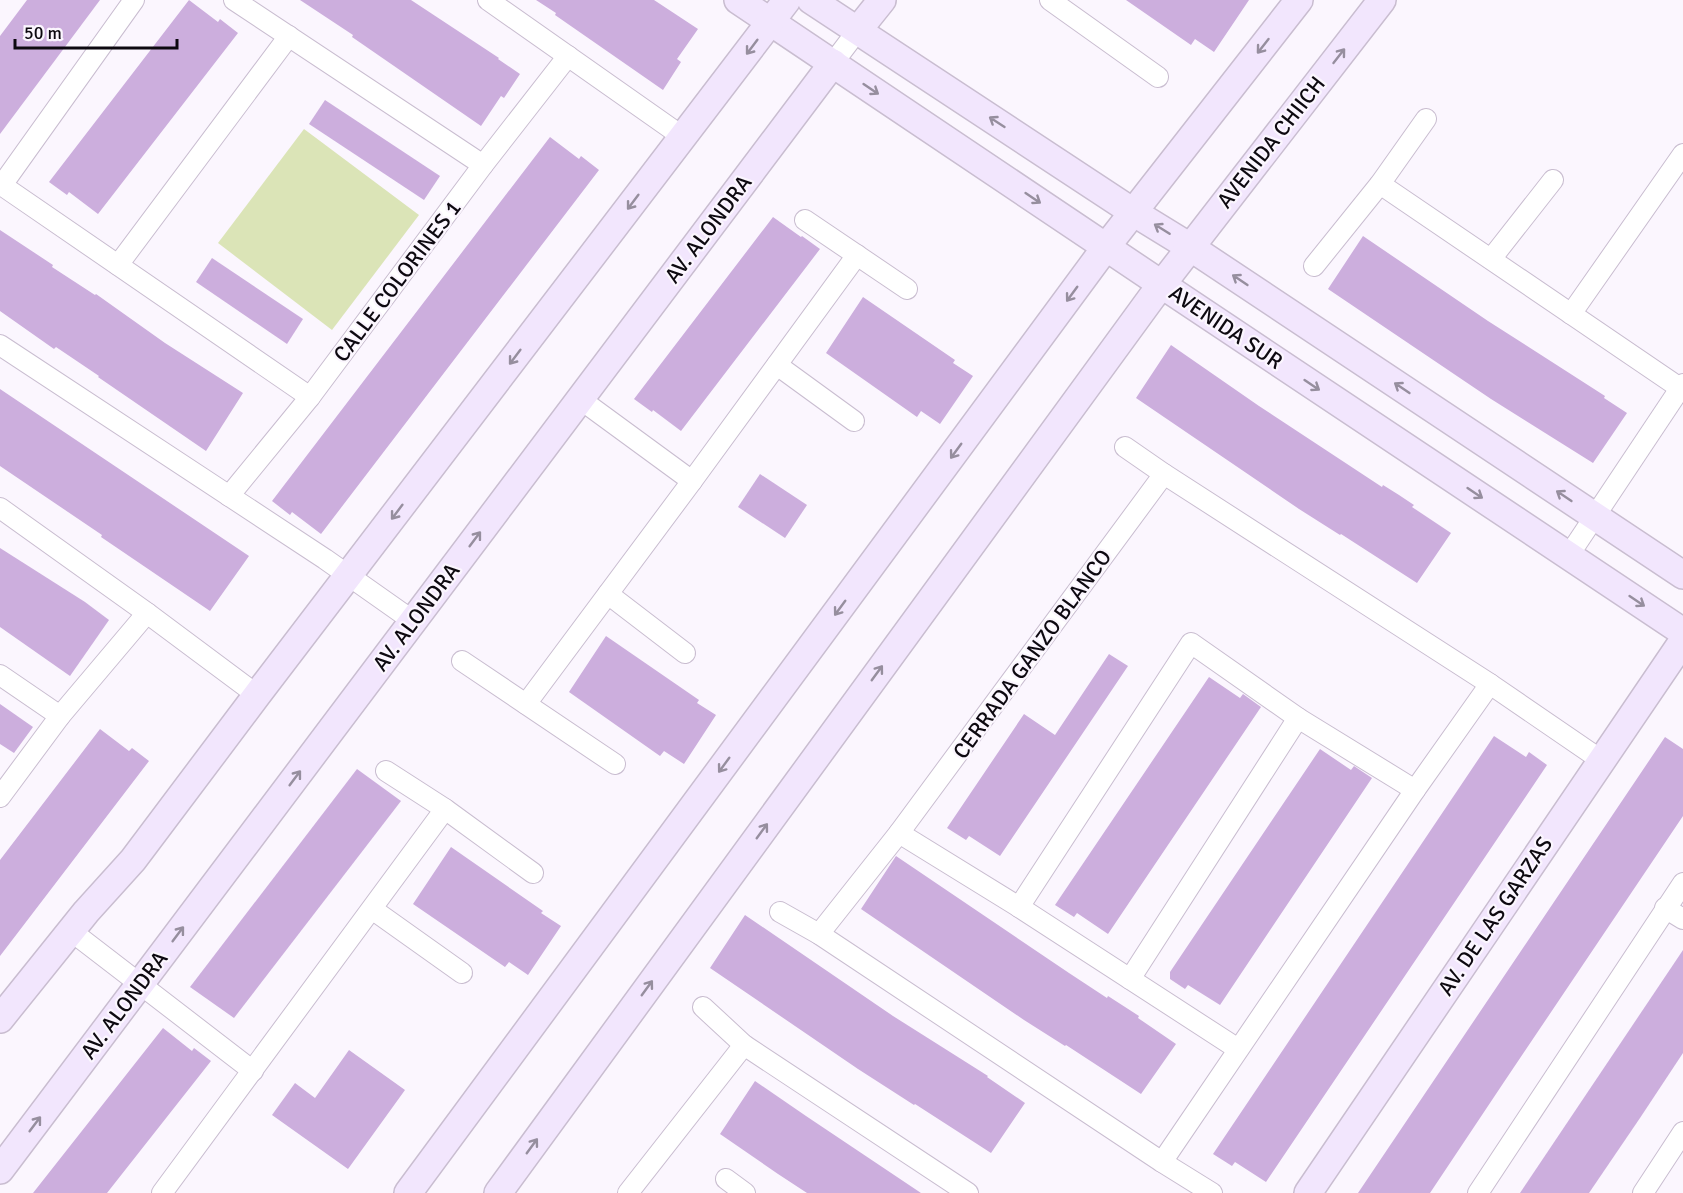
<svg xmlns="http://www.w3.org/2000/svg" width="1683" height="1193" viewBox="0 0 1683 1193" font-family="Signika,sans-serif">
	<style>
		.green { fill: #dbe4b7 }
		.building { fill: #ccaedd }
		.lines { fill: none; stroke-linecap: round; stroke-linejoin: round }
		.street-casing { stroke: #c9bdd0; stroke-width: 22 }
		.secondary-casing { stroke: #c9bdd0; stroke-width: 30 }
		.street { stroke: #fff; stroke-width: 20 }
		.secondary { stroke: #f2e6fd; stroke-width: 27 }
		.oneway { stroke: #968e9e }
		.labels { text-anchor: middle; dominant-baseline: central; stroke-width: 4.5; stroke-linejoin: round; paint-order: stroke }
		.street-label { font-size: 22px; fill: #0d0910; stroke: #fbf6fe }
	</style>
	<rect width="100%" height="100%" fill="#fbf6fe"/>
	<polygon class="green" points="304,129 419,215 332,330 218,243"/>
	<g class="building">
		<polygon points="27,0 100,0 0,134 0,36"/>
		<polygon points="189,0 218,22 220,19 238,33 98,214 69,192 67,195 49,182"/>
		<polygon points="300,0 411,0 499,58 498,59 520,74 504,98 501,96 481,126 352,37 353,35"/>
		<polygon points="536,0 654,0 698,29 677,59 681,62 663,90 555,15 556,13"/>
		<polygon points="1126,0 1249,0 1214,52 1195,39 1191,45"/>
		<polygon points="325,100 440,176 424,200 309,124"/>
		<polygon points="550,137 579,159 581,156 599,170 321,534 292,512 290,515 272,501"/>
		<polygon points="773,217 801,237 802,236 820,249 681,431 653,410 652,412 634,399"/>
		<polygon points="0,230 53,265 52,267 95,295 96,294 165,343 243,393 206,451 98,377 99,376 56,347 54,349 0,311"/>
		<polygon points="1363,236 1488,321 1605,396 1604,398 1627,413 1593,463 1491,399 1328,289"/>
		<polygon points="212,258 303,319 287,344 196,282"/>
		<polygon points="863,297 955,360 953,363 973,376 940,424 921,411 917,417 826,353"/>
		<polygon points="1171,345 1259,406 1382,487 1383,485 1399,495 1414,505 1412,507 1451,533 1417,583 1341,534 1340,535 1299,509 1136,398"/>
		<polygon points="0,389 249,556 210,611 101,537 102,535 0,466"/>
		<polygon points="760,474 807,505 785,538 738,507"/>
		<polygon points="0,548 85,602 109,620 70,676 0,627"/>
		<polygon points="606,636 699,700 697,703 716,715 684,764 664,751 660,756 569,692"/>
		<polygon points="1109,654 1128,666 1000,856 969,836 966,840 947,828 1024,714 1055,735"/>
		<polygon points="1209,677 1240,698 1243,694 1261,707 1108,934 1077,913 1074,917 1055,905"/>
		<polygon points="0,704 33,727 14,753 0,744"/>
		<polygon points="100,729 129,751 132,748 149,761 0,956 0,860"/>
		<polygon points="1494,736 1526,757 1529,752 1547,765 1266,1182 1235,1162 1232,1166 1213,1154"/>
		<polygon points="1665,737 1683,749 1683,816 1504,1082 1430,1193 1358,1193"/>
		<polygon points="1320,749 1351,770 1354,766 1372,778 1220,1005 1188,985 1185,989 1170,979 1170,972"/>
		<polygon points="357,769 401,801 234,1018 190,987"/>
		<polygon points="451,847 543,911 541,913 561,926 528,975 509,962 505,967 413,904"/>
		<polygon points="896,856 1069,973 1107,998 1108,996 1139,1016 1138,1018 1176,1044 1141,1094 1066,1045 1065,1046 1024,1020 861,909"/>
		<polygon points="745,915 893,1016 988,1076 987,1077 1025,1103 991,1153 915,1104 914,1105 858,1069 710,968"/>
		<polygon points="1683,950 1683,1053 1640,1118 1589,1193 1520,1193"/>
		<polygon points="163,1028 192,1051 194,1048 211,1061 107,1193 33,1193"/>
		<polygon points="349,1050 405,1090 348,1169 272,1115 295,1083 315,1098"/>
		<polygon points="755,1081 806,1116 921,1193 807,1193 778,1174 720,1134"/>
	</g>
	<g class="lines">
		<defs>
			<g id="street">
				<polyline points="234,0 483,165"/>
				<polyline points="488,0 683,137"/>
				<polyline points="1050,0 1158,77"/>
				<polyline points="833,63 858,30"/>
				<polyline points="0,184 310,397"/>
				<polyline points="1380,184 1680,388"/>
				<polyline points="2,185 134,0"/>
				<polyline points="805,220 907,289"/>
				<polyline points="1491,259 1553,180"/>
				<polyline points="118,265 289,36"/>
				<polyline points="1314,266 1380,184 1426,119"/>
				<polyline points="1571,314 1683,154"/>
				<polyline points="0,345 325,559 413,621"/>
				<polyline points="777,365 854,421"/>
				<polyline points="580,399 692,481"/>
				<polyline points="1125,447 1164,474 1490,684 1601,760"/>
				<polyline points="229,496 310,397 483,165 568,56"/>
				<polyline points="0,508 147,613 257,695"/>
				<polyline points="1569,555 1683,384"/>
				<polyline points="608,594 685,653"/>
				<polyline points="462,661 615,764"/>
				<polyline points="0,675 60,716"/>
				<polyline points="526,704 692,481 857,255"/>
				<polyline points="386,771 445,809 533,873"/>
				<polyline points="0,797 60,716 147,613"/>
				<polyline points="899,833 1019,907 1238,1049"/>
				<polyline points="1019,907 1191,643 1298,718 1415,790"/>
				<polyline points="1665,908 1683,919"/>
				<polyline points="372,909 462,973"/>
				<polyline points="780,912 819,934 1162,1162 1212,1193"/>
				<polyline points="71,931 253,1071"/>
				<polyline points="819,934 899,833 1164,474"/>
				<polyline points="1130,979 1298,718"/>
				<polyline points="703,1007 744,1045 968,1193"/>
				<polyline points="1162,1162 1415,790 1490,684"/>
				<polyline points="726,1179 745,1193"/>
				<polyline points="162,1193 445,809"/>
				<polyline points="628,1193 744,1045"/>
				<polyline points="1478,1193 1683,883"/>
				<polyline points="1643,1193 1683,1132"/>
			</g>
			<g id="secondary">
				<polyline points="738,0 1161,284 1683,632"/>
				<polyline points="811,0 1133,212 1190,247 1683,575"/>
				<polyline points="858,30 882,0"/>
				<polyline points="0,1019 86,912 133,860 257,695 787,0"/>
				<polyline points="0,1170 833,63"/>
				<polyline points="408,1193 1106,247 1299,0"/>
				<polyline points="498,1193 1152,297 1382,0"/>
				<polyline points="1308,1193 1683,641"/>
			</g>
		</defs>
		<use href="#street" class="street-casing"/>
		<use href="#secondary" class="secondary-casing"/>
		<use href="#street" class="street"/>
		<use href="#secondary" class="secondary"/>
	</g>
	<defs><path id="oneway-shaft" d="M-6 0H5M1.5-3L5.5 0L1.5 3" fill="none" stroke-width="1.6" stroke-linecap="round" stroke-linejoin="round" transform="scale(1.5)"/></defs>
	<g class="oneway">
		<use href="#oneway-shaft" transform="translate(1263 46) rotate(128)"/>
		<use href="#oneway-shaft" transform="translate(752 47) rotate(127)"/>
		<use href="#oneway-shaft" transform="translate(1339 56) rotate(-52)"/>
		<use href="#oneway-shaft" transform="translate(871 89) rotate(34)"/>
		<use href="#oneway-shaft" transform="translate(997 122) rotate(-147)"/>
		<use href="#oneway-shaft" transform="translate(1033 198) rotate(34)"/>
		<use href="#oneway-shaft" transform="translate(633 202) rotate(127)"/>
		<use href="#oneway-shaft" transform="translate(1162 229) rotate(-148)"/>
		<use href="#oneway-shaft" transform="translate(1240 280) rotate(-146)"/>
		<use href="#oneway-shaft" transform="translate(1072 294) rotate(126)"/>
		<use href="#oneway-shaft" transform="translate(515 357) rotate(127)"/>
		<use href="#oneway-shaft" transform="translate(1312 385) rotate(34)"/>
		<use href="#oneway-shaft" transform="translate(1402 388) rotate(-146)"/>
		<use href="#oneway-shaft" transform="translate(956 451) rotate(126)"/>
		<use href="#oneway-shaft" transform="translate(1475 493) rotate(34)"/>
		<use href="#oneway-shaft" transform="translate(1564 496) rotate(-146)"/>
		<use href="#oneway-shaft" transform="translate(397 512) rotate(127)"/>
		<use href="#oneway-shaft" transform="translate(475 539) rotate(-53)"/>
		<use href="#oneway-shaft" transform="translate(1637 601) rotate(34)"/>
		<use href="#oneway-shaft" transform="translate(840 608) rotate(126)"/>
		<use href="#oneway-shaft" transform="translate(877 673) rotate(-54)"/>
		<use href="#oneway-shaft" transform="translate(724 765) rotate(126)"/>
		<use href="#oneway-shaft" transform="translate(295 778) rotate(-53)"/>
		<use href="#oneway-shaft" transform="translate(762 831) rotate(-54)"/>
		<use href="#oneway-shaft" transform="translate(178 934) rotate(-53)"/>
		<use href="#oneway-shaft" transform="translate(647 988) rotate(-54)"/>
		<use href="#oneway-shaft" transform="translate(35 1124) rotate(-53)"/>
		<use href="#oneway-shaft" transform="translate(532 1146) rotate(-54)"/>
	</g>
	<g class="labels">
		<g class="street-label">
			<text transform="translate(1271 142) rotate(-52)">AVENIDA CHIICH</text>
			<text transform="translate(708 229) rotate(-53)">AV. ALONDRA</text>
			<text transform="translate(397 281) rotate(-53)">CALLE COLORINES 1</text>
			<text transform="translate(1226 327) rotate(34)">AVENIDA SUR</text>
			<text transform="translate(416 617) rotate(-53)">AV. ALONDRA</text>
			<text transform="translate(1032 654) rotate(-54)">CERRADA GANZO BLANCO</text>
			<text transform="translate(1495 916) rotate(-56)">AV. DE LAS GARZAS</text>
			<text transform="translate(124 1005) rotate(-53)">AV. ALONDRA</text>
		</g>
	</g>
	<path d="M15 39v9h162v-9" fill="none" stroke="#0d0910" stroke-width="3"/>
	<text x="24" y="39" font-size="18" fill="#0d0910" stroke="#fbf6fe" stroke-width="4.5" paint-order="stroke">50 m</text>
</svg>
